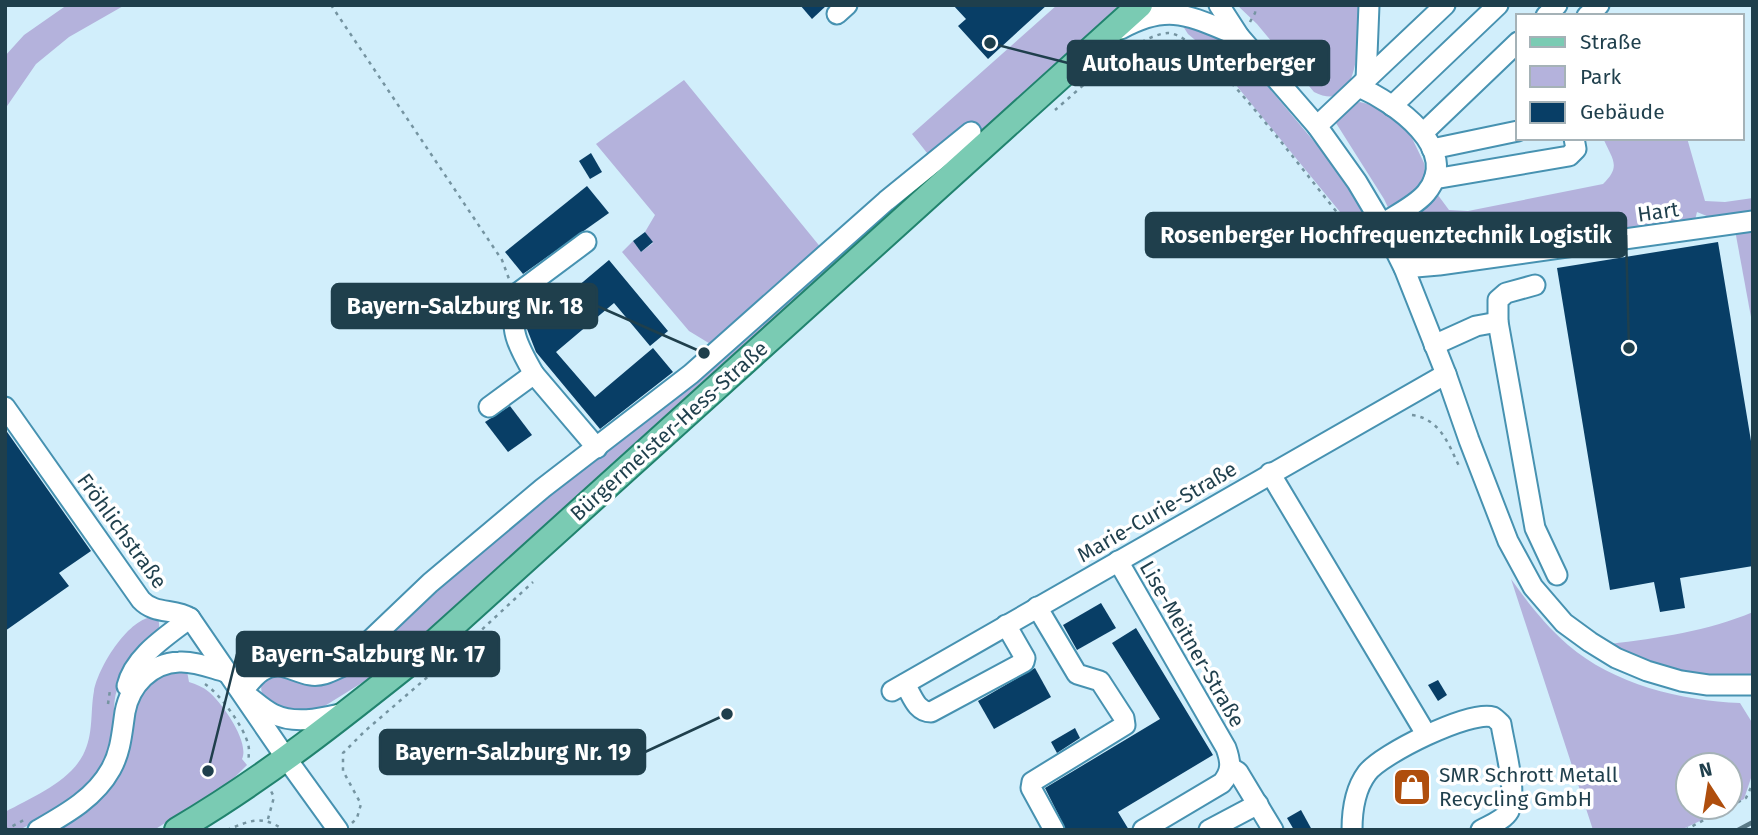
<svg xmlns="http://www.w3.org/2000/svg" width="1758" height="835" viewBox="0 0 1758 835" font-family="'Fira Sans',sans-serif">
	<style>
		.green { fill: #b4b2dc }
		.building { fill: #083e66 }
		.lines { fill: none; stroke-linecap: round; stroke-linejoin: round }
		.minor-casing { stroke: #4792b1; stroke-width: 23 }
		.major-casing { stroke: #21836e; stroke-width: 28 }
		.path { stroke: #7594a1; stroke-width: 2.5; stroke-dasharray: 3.5 5; stroke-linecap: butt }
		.minor { stroke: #fff; stroke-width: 19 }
		.major { stroke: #7acbb3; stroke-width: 24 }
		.rail { stroke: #5b7a87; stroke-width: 4.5 }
		.labels { text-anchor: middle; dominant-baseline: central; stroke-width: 7; stroke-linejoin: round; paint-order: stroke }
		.street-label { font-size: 21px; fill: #1f3f4c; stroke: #fff }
		.poi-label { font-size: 21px; fill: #1f3f4c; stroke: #fff; text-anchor: start }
		.leader { fill: none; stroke: #1f3f4c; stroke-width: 2.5 }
		.callout-dot { fill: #1f3f4c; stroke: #fff; stroke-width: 2.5 }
		.callout { fill: #1f3f4c; stroke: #1f3f4c; stroke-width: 2.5 }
		.callout-label { font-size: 23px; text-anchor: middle; font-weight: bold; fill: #fff }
	</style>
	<rect width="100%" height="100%" fill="#d1eefb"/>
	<g class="green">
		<polygon points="67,5 125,5 69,37 36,64 5,109 5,56 24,35"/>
		<path d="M1057 5H1119L984 134 406 653 381 671 315 712H284L264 698C258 687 262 679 272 672L326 679 931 158 912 134Z"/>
		<path d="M1237 5H1359C1358 31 1363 117 1314 92L1257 24Z"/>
		<polygon points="1179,20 1215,33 1254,70 1322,151 1359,204 1385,250 1373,248 1345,218 1208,51 1188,34"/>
		<polygon points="684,80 822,249 712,345 689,331 622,252 633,241 641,252 653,243 645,232 655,215 596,144"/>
		<path d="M1360 102 1380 107 1410 134 1424 163 1426 179 1449 210 1468 211 1603 184C1622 166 1612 159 1603 138H1687L1705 201 1725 202 1753 198V212L1714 219 1697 212 1695 220 1426 260 1411 255 1384 199 1336 123C1340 111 1349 105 1360 102Z"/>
		<polygon points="1753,228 1753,328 1735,230"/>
		<path d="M1511 579C1528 603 1545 625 1568 645 1613 684 1682 701 1740 703L1753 724V772L1744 799 1730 806V765H1688V807H1729L1681 830H1593Z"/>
		<path d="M1753 612V678L1701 677 1659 667 1610 644C1658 638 1708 631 1753 612Z"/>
		<path d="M152 617 158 619C166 639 130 669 119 686 112 698 115 716 114 729 112 744 107 762 97 774 79 797 52 811 27 826L19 830H5V812C31 798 69 782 83 755 94 734 90 712 94 691 98 668 127 620 152 617Z"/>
		<path d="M180 671H187L189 682C196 684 203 687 209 692 222 703 250 742 242 759L247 765 230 782 154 830H56C81 814 104 800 119 773 141 733 121 681 180 671Z"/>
	</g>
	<g class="building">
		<polygon points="800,5 827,5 812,19"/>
		<polygon points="953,5 1047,5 988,59 958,26 966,19"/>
		<polygon points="591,153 602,172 590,179 579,161"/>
		<polygon points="587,186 609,213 523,274 505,252"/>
		<polygon points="645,232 653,242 641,252 633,241"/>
		<polygon points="1718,242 1753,453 1753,566 1680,578 1685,608 1660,612 1654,582 1610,590 1557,268"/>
		<polygon points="609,260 668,331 650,346 614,303 556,352 595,397 653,348 673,372 600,429 536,352 527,329"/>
		<polygon points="510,406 532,435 508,452 485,422"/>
		<polygon points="5,429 91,551 59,573 69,586 5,631"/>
		<polygon points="1101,603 1116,628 1077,650 1063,625"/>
		<polygon points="1136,628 1213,755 1118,812 1129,830 1066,830 1045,788 1160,719 1112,643"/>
		<polygon points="1035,668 1051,697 994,729 978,701"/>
		<polygon points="1438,680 1447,695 1438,701 1428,685"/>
		<polygon points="1075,728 1080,738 1057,753 1051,742"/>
		<polygon points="1301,810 1312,830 1294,830 1287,818"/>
	</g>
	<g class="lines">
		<defs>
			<g id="minor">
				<polyline points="1219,5 1239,36 1317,126 1357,182 1382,224 1404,268 1446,374 1469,440 1508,541 1533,587 1564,623 1590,642 1616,658 1647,671 1681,681 1708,685 1753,685"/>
				<polyline points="837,14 847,5"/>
				<polyline points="1546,16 1557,5"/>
				<polyline points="1587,16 1599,5"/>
				<path d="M1121 29C1170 2 1191 17 1239 36"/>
				<polyline points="1366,80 1369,5"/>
				<path d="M1359 87C1393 102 1463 149 1426 193 1415 206 1395 215 1382 224"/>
				<polyline points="1392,106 1498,5"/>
				<polyline points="1317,126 1445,5"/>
				<polyline points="1424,132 1518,42"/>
				<polyline points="1432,149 1518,131"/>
				<polyline points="1434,179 1569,156 1576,149 1574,138"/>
				<polyline points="1404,268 1439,265 1753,221"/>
				<polyline points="1535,285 1506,293 1498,300 1498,322 1535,528 1557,575"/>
				<polyline points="1434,345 1476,326 1498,322"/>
				<path d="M534 374C516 343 510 331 515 295L586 242"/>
				<path d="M5 407 141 600C155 615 174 608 190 618L286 758 338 830"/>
				<polyline points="489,407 534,374 597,448"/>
				<polyline points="1270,473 1426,734"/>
				<path d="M1118 561 1226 748C1231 762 1232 771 1222 783L1143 830"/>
				<polyline points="1037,607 1077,674 1100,681 1124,718 1125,725 1032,782 1031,788 1054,830"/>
				<path d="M905 684C912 695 916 712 931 712L1024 662 1025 658 1006 625"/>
				<path d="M127 686C134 656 167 636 190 618"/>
				<polyline points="892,691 1446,374"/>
				<path d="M344 713C322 718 296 725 273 714 262 709 252 698 242 692 248 685 254 676 262 671 280 659 292 672 310 675 323 677 332 671 343 666L430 583 543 488 691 374 886 201 971 132"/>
				<polyline points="1230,767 1238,772 1273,830"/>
				<path d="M38 830C66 814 95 798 111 769 121 751 122 732 125 712 130 685 151 663 179 662 195 661 211 668 226 672"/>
				<polyline points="1209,830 1258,804"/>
				<path d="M1352 830C1352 811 1355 789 1367 773 1381 754 1470 710 1493 717 1495 718 1499 722 1501 724 1504 744 1518 794 1509 811 1504 820 1490 825 1481 830"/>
			</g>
			<path id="major" d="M177 830C266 778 347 713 427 649L1140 5"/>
		</defs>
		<use href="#minor" class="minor-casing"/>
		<use href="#major" class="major-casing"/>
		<g class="path">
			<polyline points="331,5 502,260 509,279"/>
			<polyline points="1250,22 1255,13 1256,5"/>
			<polyline points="1208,56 1224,48"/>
			<path d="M1055 110C1080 89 1135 35 1168 33 1180 33 1199 50 1208 58 1263 114 1311 182 1362 243L1379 254"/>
			<path d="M1412 415C1440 419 1448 443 1459 466"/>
			<path d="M205 684C220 694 244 727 248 744 250 750 248 755 249 760"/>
			<polyline points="108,704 110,690"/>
			<polyline points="268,819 274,797 271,791"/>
			<polyline points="352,823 357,818 361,804 343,771 343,753 365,731 475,636 533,582"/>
			<polyline points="5,830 24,820"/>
			<path d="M227 830C251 820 262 815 284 830"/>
			<polyline points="1685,830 1746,798 1753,783"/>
		</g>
		<use href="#minor" class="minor"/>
		<use href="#major" class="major"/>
		<polyline class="rail" points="1738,830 1753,822"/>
	</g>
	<defs>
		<symbol id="shop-square" viewBox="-11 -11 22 22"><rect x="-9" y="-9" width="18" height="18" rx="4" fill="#af4e0d" stroke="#fff"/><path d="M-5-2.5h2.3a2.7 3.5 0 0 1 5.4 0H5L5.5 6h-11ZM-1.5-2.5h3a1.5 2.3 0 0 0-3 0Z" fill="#fff"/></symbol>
	</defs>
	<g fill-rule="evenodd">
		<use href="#shop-square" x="1390" y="765" width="44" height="44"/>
	</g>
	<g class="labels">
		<g class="street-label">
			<text transform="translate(1658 212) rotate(-8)">Hart</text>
			<text transform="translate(669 431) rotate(-42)">Bürgermeister-Hess-Straße</text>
			<text transform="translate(1157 512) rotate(-30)">Marie-Curie-Straße</text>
			<text transform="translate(122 531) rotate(54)">Fröhlichstraße</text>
			<text transform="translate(1192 644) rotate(60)">Lise-Meitner-Straße</text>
		</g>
		<g class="poi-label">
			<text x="1439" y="775">SMR Schrott Metall<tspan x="1439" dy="24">Recycling GmbH</tspan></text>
		</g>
	</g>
	<path class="leader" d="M990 43L1068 63M1629 348L1626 235M704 353L597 306M208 771L237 654M727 714L645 752"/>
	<g class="callout-dot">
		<circle cx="990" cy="43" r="7"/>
		<circle cx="1629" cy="348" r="7"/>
		<circle cx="704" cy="353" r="7"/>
		<circle cx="208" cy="771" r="7"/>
		<circle cx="727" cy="714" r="7"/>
	</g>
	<g class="callout">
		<rect x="1068" y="41" width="261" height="44" rx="7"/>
		<rect x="1146" y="213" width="480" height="44" rx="7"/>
		<rect x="332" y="284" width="265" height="44" rx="7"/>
		<rect x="237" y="632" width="262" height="44" rx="7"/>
		<rect x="380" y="730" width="265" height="44" rx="7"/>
	</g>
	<g class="callout-label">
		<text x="1199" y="71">Autohaus Unterberger</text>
		<text x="1386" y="243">Rosenberger Hochfrequenztechnik Logistik</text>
		<text x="465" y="314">Bayern-Salzburg Nr. 18</text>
		<text x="368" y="662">Bayern-Salzburg Nr. 17</text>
		<text x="513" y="760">Bayern-Salzburg Nr. 19</text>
	</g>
	<rect width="1758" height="835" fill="none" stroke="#1f3f4c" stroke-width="14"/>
	<rect x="1516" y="14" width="228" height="126" fill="#ffffff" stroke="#a5b2b7" stroke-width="2"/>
	<rect x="1530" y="37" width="35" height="10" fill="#7acbb3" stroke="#a5b2b7" stroke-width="2"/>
	<text x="1580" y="49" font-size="21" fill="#1f3f4c">Straße</text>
	<rect x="1530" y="66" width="35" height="21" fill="#b4b2dc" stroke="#a5b2b7" stroke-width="2"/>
	<text x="1580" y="84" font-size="21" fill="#1f3f4c">Park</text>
	<rect x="1530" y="102" width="35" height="21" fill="#083e66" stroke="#a5b2b7" stroke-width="2"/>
	<text x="1580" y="119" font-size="21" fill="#1f3f4c">Gebäude</text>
	<g transform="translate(1709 786) rotate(348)"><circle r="33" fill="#ffffff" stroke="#a5b2b7" stroke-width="2"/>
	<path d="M0-5L12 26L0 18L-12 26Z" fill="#af4e0d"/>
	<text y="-10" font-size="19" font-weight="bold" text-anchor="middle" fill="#1f3f4c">N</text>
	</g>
</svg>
